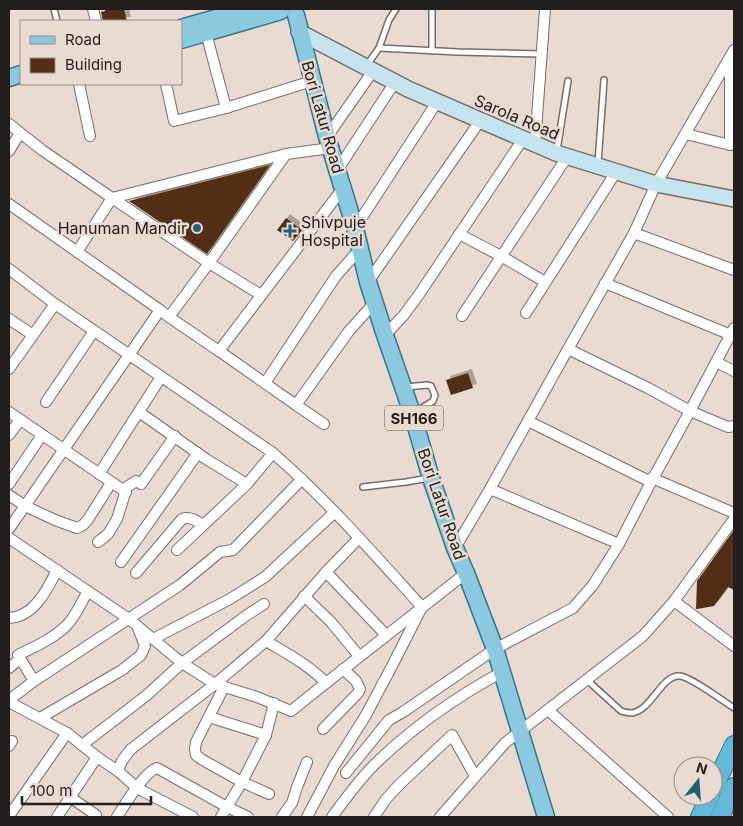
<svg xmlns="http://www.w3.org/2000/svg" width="743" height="826" viewBox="0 0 743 826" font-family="Inter,sans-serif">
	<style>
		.building { fill: #532e14; filter: url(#shadow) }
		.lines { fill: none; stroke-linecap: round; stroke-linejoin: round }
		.service-casing { stroke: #7a6d66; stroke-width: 8 }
		.minor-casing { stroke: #7a6d66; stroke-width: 12 }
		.secondary-casing { stroke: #7a6d66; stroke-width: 18 }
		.primary-casing { stroke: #35768e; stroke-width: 19 }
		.trunk-casing { stroke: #35768e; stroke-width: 20 }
		.service { stroke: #fff; stroke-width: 5 }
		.minor { stroke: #fff; stroke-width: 10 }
		.secondary { stroke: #c5e4f0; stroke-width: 15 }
		.primary { stroke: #8bc9e0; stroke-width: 16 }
		.trunk { stroke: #64b7d6; stroke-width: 18 }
		.poi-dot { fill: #236077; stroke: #e9dbd2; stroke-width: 2 }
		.labels { text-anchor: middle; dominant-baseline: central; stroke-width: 5; stroke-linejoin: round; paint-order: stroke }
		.shield { fill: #e9dbd2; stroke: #5e5752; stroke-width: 1 }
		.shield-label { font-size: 15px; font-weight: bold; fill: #231e1b }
		.street-label { font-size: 16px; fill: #231e1b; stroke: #e9dbd2 }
		.poi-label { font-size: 16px; fill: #231e1b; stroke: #e9dbd2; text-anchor: start }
	</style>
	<defs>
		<filter id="shadow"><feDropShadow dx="4" dy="-4" stdDeviation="0" flood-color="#0004"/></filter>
	</defs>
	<rect width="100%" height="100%" fill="#e9dbd2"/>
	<g class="building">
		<polygon points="105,9 124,9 127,21 103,21 101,12 105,11"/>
		<polygon points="270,165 207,254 129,201"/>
		<polygon points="286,218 302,230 293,241 277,230"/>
		<polygon points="468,373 473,388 451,395 446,380"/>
		<polygon points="734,530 734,590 728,587 714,606 697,609 696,609 697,581"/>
	</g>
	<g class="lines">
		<defs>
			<g id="service">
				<polyline points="54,9 57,21"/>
				<polyline points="432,9 432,51"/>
				<polyline points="379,48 458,52 542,54"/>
				<polyline points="367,65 379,48 389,20 396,9"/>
				<polyline points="557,150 568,81"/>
				<polyline points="598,163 604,80"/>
				<polyline points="406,387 427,385 431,386 435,395 433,401 414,413"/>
				<polyline points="363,487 406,482 429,478"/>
				<path d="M587 680 621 711C624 712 628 713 632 713 652 710 662 674 680 676 691 677 723 701 734 708"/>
			</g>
			<g id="minor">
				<polyline points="93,9 96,21"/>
				<polyline points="206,33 226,108 312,81"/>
				<polyline points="730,59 730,145"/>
				<polyline points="79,84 90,136"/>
				<polyline points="166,84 174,121 226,108"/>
				<polyline points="9,124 42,150 112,198 286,154 331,148"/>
				<polyline points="686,134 730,145 734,144"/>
				<polyline points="327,137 373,71"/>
				<polyline points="535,144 545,9"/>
				<polyline points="9,151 20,133"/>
				<polyline points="338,169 395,82"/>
				<polyline points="9,204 160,310 169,317 219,351 343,188"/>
				<polyline points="355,228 437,102"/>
				<polyline points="634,233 734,270"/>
				<polyline points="459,234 501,256 545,282"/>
				<polyline points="77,252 112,198 209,263 286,154"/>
				<path d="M9 269 55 304 273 453C327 500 374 554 422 607L393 664 366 715 334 766 307 817"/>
				<polyline points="368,282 480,121"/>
				<polyline points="605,283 731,335"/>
				<polyline points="526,313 616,172"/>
				<polyline points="462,316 567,157"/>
				<polyline points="169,317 209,263 261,295"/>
				<polyline points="9,319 33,335"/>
				<polyline points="385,335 404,315 420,293 523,139"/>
				<polyline points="568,349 648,388 690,411 728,427 734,426"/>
				<polyline points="219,351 296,405 349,331 375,302"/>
				<polyline points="716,362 734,371"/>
				<polyline points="9,369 55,304"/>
				<polyline points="265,383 336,276 360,249"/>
				<polyline points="46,402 94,331"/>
				<polyline points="296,405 324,424"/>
				<polyline points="9,412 126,492"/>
				<polyline points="139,412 206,459 247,484"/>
				<polyline points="528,421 651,482"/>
				<polyline points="9,435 20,420"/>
				<polyline points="99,474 161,377"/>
				<polyline points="652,478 734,513"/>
				<polyline points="9,484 42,435"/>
				<polyline points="490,489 619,544"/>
				<polyline points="9,495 25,506 55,520 77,528 83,525 87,521 111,483"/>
				<polyline points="9,529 160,310"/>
				<polyline points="9,538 129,619 182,663 215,684 257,697 291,711 326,683 466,573"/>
				<polyline points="98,542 108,534 117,519 127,487 136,481 141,484 175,436"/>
				<polyline points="455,548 490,489 568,349 634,233 656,184 734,50"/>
				<polyline points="177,550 247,484 273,453"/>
				<polyline points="121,562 198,453"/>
				<polyline points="326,572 386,635"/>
				<path d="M136 573 182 519C190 516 197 521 203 525"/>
				<path d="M88 591C81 603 75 618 65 627 51 640 34 647 18 655L34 681 180 585 220 552 233 550 302 479"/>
				<polyline points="304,596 331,622 359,656"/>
				<polyline points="674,601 734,646"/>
				<path d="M9 618C34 617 47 590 57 570"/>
				<polyline points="153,639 230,599 265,577 335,512"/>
				<path d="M266 641C286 653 309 665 326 683"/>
				<polyline points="9,668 20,659"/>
				<polyline points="224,687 196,742 195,749 196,755 201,759 242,782 269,794"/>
				<polyline points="9,700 34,681"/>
				<polyline points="9,702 67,733 97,757 118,771 137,788 193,817"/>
				<polyline points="548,710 668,817"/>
				<polyline points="209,717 266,735"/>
				<polyline points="40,718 122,670 141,655 145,646 138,628"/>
				<polyline points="323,729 358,693 360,689 356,681 343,669"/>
				<polyline points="82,745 147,695 182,663 247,615 264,604"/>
				<polyline points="9,746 12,741"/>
				<polyline points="118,771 122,761 130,750 215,684 266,641 326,572 359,538"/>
				<polyline points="346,773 389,720 403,712 495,649 573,608 593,585 619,544 651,482 690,411 734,328"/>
				<polyline points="70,797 96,815"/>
				<polyline points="9,816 67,733"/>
				<polyline points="57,817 97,757"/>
				<path d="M117 817C124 806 145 771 157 768L227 807 242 782 266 735 274 703"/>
				<polyline points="221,817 227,807 248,817"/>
				<polyline points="282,817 292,803 297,787 307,762"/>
				<path d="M332 817C345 799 359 780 375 764 413 727 456 697 502 672"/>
				<polyline points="374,817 386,799 400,784 452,735 475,776"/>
				<polyline points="440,817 505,743 643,636 674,601 734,519"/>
			</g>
			<polyline id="secondary" points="299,32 408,89 556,153 656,184 734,199"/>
			<g id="primary">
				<polyline points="296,15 327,137 355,228 368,282 385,335 412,413 431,478 455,548 466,573 495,649 546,817"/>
				<polyline points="181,28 248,9"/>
				<polyline points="181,40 281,11"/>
				<polyline points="9,78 21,74"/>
			</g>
			<g id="trunk">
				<polyline points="713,789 734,745"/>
				<polyline points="700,817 710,796"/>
				<polyline points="720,817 734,787"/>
			</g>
		</defs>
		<use href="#service" class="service-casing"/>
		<use href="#minor" class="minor-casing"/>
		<use href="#secondary" class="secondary-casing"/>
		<use href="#primary" class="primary-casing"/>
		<use href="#trunk" class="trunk-casing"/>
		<use href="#service" class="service"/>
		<use href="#minor" class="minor"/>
		<use href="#secondary" class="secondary"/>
		<use href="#primary" class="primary"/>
		<use href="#trunk" class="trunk"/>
	</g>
	<g class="poi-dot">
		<circle cx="197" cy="228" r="5"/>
		<path d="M287.5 223.5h5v5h5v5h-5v5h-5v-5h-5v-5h5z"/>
	</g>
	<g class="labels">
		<rect class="shield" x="385" y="405.5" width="58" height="25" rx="4"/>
		<g class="shield-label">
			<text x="414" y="418">SH166</text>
		</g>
		<g class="street-label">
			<text transform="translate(323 117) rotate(74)">Bori Latur Road</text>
			<text transform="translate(517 117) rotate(23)">Sarola Road</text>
			<text transform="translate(442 504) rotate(71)">Bori Latur Road</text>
		</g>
		<g class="poi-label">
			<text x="301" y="222">Shivpuje<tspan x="301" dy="18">Hospital</tspan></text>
			<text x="187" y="228" text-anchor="end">Hanuman Mandir</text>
		</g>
	</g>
	<rect width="743" height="826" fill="none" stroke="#231e1b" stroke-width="20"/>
	<rect x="20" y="20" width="162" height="65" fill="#e9dbd2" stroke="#9a8f89"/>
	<rect x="30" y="36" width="25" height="8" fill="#8bc9e0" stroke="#9a8f89"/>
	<text x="65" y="45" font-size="15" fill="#231e1b">Road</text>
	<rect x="30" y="58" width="25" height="15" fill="#532e14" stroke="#9a8f89"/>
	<text x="65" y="70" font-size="15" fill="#231e1b">Building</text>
	<g transform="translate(698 781) rotate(17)"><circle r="24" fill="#e9dbd2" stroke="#9a8f89"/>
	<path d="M0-4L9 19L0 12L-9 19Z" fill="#236077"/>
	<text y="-8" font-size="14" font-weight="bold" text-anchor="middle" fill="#231e1b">N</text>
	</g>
	<path d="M22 796v8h129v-8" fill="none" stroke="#231e1b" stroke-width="2.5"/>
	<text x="30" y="796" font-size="15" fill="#231e1b" stroke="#e9dbd2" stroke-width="4" paint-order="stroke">100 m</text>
</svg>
